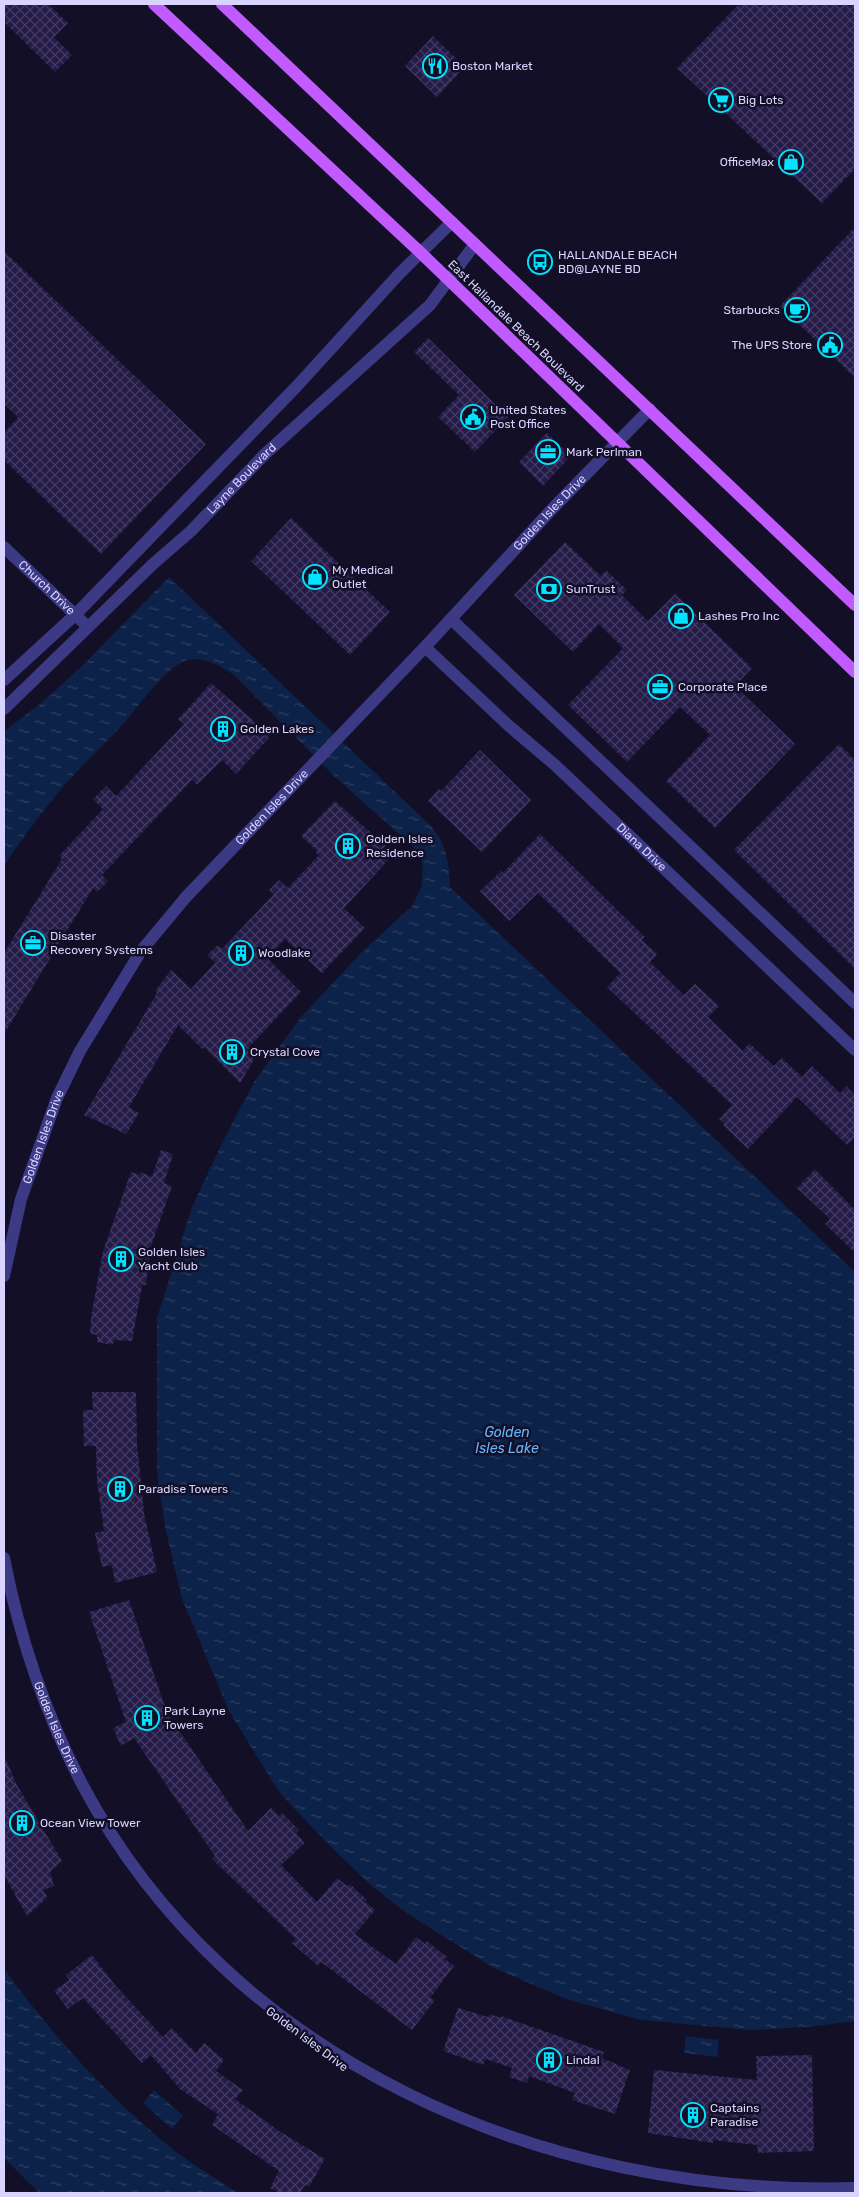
<svg xmlns="http://www.w3.org/2000/svg" width="859" height="2197" viewBox="0 0 859 2197" font-family="Rubik,sans-serif">
	<style>
		.water { fill: url(#water-ripples) }
		.building { fill: url(#building-cross-hatch) }
		.lines { fill: none; stroke-linecap: round; stroke-linejoin: round }
		.minor { stroke: #3d3a85; stroke-width: 12 }
		.primary { stroke: #c25bff; stroke-width: 12 }
		.labels { text-anchor: middle; dominant-baseline: central; stroke-width: 5; stroke-linejoin: round; paint-order: stroke }
		.poi-label { font-size: 12px; fill: #d9d4ff; stroke: #130f26; text-anchor: start }
		.street-label { font-size: 12px; fill: #d9d4ff; stroke: #130f26 }
		.water-label { font-size: 14px; font-style: italic; fill: #62b6ff; stroke: #130f26 }
	</style>
	<defs>
		<pattern id="water-ripples" width="26" height="14" patternUnits="userSpaceOnUse" patternTransform="scale(1.25)"><rect width="26" height="14" fill="#0c2248"/><path d="M2 4q2-2 4 0t4 0M15 11q2-2 4 0t4 0" fill="none" stroke="#2f4163"/></pattern>
		<pattern id="building-cross-hatch" width="8" height="8" patternUnits="userSpaceOnUse" patternTransform="scale(1.25)"><rect width="8" height="8" fill="#241b47"/><path d="M0 0l8 8M0 8l8-8" fill="none" stroke="#433b63"/></pattern>
	</defs>
	<rect width="100%" height="100%" fill="#130f26"/>
	<g class="water">
		<path d="M169 577 430 825C447 844 449 863 450 887L855 1272V2021L808 2027 750 2030 641 2020 569 2000 494 1968 408 1914 373 1887 329 1845 279 1792 229 1711 182 1599 165 1527 157 1473V1318L192 1207 226 1135 256 1079 301 1017 361 953 413 905 421 888 423 870 421 858 410 844 333 775 234 675C221 666 201 655 185 661 165 668 138 707 124 723 106 743 86 761 68 781 45 807 24 837 4 865V731L40 704 80 668Z"/>
		<path d="M4 1969C53 2036 110 2099 175 2151 195 2166 217 2179 238 2193H39L4 2158Z"/>
		<polygon points="686,2036 719,2040 717,2057 684,2053"/>
		<polygon points="154,2090 183,2116 172,2129 143,2103"/>
	</g>
	<g class="building">
		<polygon points="4,4 48,4 68,23 54,37 72,55 55,72 4,22"/>
		<polygon points="739,4 855,4 855,169 822,203 677,68"/>
		<polygon points="433,36 465,67 437,97 405,66"/>
		<polygon points="855,227 855,378 780,306"/>
		<polygon points="4,251 206,444 101,554 4,460 4,433 18,417 4,404"/>
		<polygon points="428,338 508,417 475,452 438,417 459,395 414,352"/>
		<polygon points="547,433 571,456 543,486 519,462"/>
		<polygon points="291,518 390,612 350,655 251,561"/>
		<polygon points="565,542 601,576 606,570 627,590 622,595 648,621 675,594 752,668 735,686 795,744 715,828 666,781 710,735 680,707 627,762 568,705 623,648 599,624 573,652 514,595"/>
		<polygon points="211,683 256,723 254,724 269,738 236,774 222,760 197,785 192,780 102,875 108,881 97,892 93,888 4,1034 4,953 62,859 59,856 103,809 93,799 106,786 116,796 184,724 178,719"/>
		<polygon points="839,744 855,760 855,969 734,850"/>
		<polygon points="480,750 531,800 482,852 428,801 439,789 441,791"/>
		<polygon points="335,801 386,846 384,847 393,855 344,908 365,928 322,973 285,939 267,958 301,992 249,1047 257,1055 240,1083 204,1047 202,1049 178,1025 129,1107 139,1113 126,1134 84,1115 157,993 155,991 171,970 191,989 215,963 207,955 218,945 222,949 274,894 269,890 279,880 288,888 319,855 316,853 317,851 301,836"/>
		<polygon points="540,834 645,937 642,940 657,954 650,962 684,995 695,984 719,1006 708,1017 743,1051 749,1043 774,1066 782,1058 802,1077 812,1066 840,1093 846,1086 855,1095 855,1137 847,1145 797,1097 748,1149 723,1125 725,1124 719,1119 732,1105 607,987 620,973 538,893 509,921 480,891 501,871 503,873"/>
		<polygon points="161,1150 173,1154 164,1183 172,1186 150,1249 146,1285 142,1285 132,1341 114,1340 113,1345 97,1342 97,1335 90,1334 91,1318 103,1251 131,1172 140,1175 140,1172 152,1177"/>
		<polygon points="815,1169 855,1210 855,1253 825,1224 830,1219 797,1188"/>
		<polygon points="92,1392 136,1392 137,1444 144,1513 157,1572 115,1583 112,1565 102,1567 95,1533 104,1531 97,1481 96,1446 84,1446 83,1410 93,1410"/>
		<polygon points="129,1600 167,1713 248,1831 271,1808 279,1816 282,1813 299,1830 296,1833 305,1843 281,1865 317,1902 337,1878 347,1886 350,1884 367,1900 365,1902 375,1910 355,1934 396,1964 416,1937 425,1944 427,1941 447,1957 445,1959 454,1966 430,1998 435,2000 412,2030 321,1962 318,1966 292,1943 296,1939 212,1859 215,1856 134,1738 121,1746 113,1728 126,1722 89,1612"/>
		<polygon points="4,1755 17,1785 62,1861 50,1872 54,1886 44,1890 47,1898 27,1916 4,1875"/>
		<polygon points="92,1955 114,1984 163,2037 172,2028 196,2053 204,2043 224,2060 216,2071 243,2090 235,2099 279,2131 325,2159 309,2187 305,2185 300,2193 279,2193 270,2188 279,2171 212,2125 218,2114 180,2089 151,2055 142,2063 83,1998 68,2009 54,1991 69,1980 66,1975"/>
		<polygon points="458,2008 488,2017 490,2014 501,2018 501,2016 604,2052 602,2058 630,2070 615,2114 572,2100 575,2093 529,2076 527,2083 509,2077 512,2068 486,2059 483,2065 443,2051"/>
		<polygon points="812,2055 814,2151 758,2153 757,2145 713,2140 713,2143 648,2133 654,2070 757,2080 756,2056"/>
	</g>
	<g class="lines">
		<g class="minor">
			<path id="s1" d="M4 547 88 627"/>
			<polyline points="451,619 855,1003"/>
			<path id="s2" d="M425 647 508 725 555 765 855 1050"/>
			<polyline points="4,680 76,614 297,386 400,273 452,222"/>
			<path id="s3" d="M4 709 153 564 191 531 265 454 430 305 475 244"/>
			<path id="s4" d="M4 1276 21 1199 57 1098 80 1051 141 951 186 897 425 647 554 507 650 409"/>
			<path id="s5" d="M4 1558C19 1636 45 1713 82 1784 229 2061 544 2197 855 2188"/>
		</g>
		<g class="primary">
			<polyline points="154,4 422,254 855,672"/>
			<polyline points="222,4 855,605"/>
		</g>
	</g>
	<defs>
		<symbol id="restaurant-ring" viewBox="-11 -11 22 22"><circle r="9.5" fill="#130f26" stroke="#00e5ff" stroke-width="1.5"/><path d="M-5-6h1v4h1v-4h1v4h1v-4h1v5L-1.5 .5V6h-2V.5L-5-1ZM5-6V6H3V1.5H1.5Q1.5-4 5-6Z" fill="#00e5ff"/></symbol>
		<symbol id="supermarket-ring" viewBox="-11 -11 22 22"><circle r="9.5" fill="#130f26" stroke="#00e5ff" stroke-width="1.5"/><path d="M-6-5.5h2.5l.6 2H6L4.5 2H-2.5L-4.4-4H-6ZM-1.5 3.2a1.3 1.3 0 1 0 .1 0ZM3 3.2a1.3 1.3 0 1 0 .1 0Z" fill="#00e5ff"/></symbol>
		<symbol id="shop-ring" viewBox="-11 -11 22 22"><circle r="9.5" fill="#130f26" stroke="#00e5ff" stroke-width="1.5"/><path d="M-5-2.5h2.3a2.7 3.5 0 0 1 5.4 0H5L5.5 6h-11ZM-1.5-2.5h3a1.5 2.3 0 0 0-3 0Z" fill="#00e5ff"/></symbol>
		<symbol id="bus-ring" viewBox="-11 -11 22 22"><circle r="9.5" fill="#130f26" stroke="#00e5ff" stroke-width="1.5"/><path d="M-5-6H5V4H4V6H2V4H-2V6H-4V4H-5ZM-3.5-4V0h7V-4ZM-3.5 1.2v1.5H-2V1.2ZM2 1.2v1.5H3.5V1.2Z" fill="#00e5ff"/></symbol>
		<symbol id="cafe-ring" viewBox="-11 -11 22 22"><circle r="9.5" fill="#130f26" stroke="#00e5ff" stroke-width="1.5"/><path d="M-5.5-4.5H6V0H3Q3 3.5 0 3.5H-2.5Q-5.5 3.5-5.5 0ZM3-3.2v2h1.7v-2ZM-6 4.5H4V6H-6Z" fill="#00e5ff"/></symbol>
		<symbol id="civic-ring" viewBox="-11 -11 22 22"><circle r="9.5" fill="#130f26" stroke="#00e5ff" stroke-width="1.5"/><path d="M-.6-6.5H3V-4.5H.6V-3L4-1V1h2V6H-6V1h2V-1L-.6-3ZM-1.2 2.5V6h2.4V2.5Z" fill="#00e5ff"/></symbol>
		<symbol id="office-ring" viewBox="-11 -11 22 22"><circle r="9.5" fill="#130f26" stroke="#00e5ff" stroke-width="1.5"/><path d="M-6-3h4V-5.5h4V-3h4V5H-6ZM-1-4.5V-3h2v-1.5ZM-6 0V1H6V0Z" fill="#00e5ff"/></symbol>
		<symbol id="bank-ring" viewBox="-11 -11 22 22"><circle r="9.5" fill="#130f26" stroke="#00e5ff" stroke-width="1.5"/><path d="M-6-4H6V4H-6ZM0-2.3a2.3 2.3 0 1 0 0 4.6a2.3 2.3 0 1 0 0-4.6Z" fill="#00e5ff"/></symbol>
		<symbol id="building-ring" viewBox="-11 -11 22 22"><circle r="9.5" fill="#130f26" stroke="#00e5ff" stroke-width="1.5"/><path d="M-4-6H4V6H1V3H-1V6H-4ZM-2.5-4.3h1.7v1.8h-1.7ZM.8-4.3h1.7v1.8H.8ZM-2.5-1h1.7V.8h-1.7ZM.8-1h1.7V.8H.8Z" fill="#00e5ff"/></symbol>
	</defs>
	<g fill-rule="evenodd">
		<use href="#restaurant-ring" x="421" y="52" width="28" height="28"/>
		<use href="#supermarket-ring" x="707" y="86" width="28" height="28"/>
		<use href="#shop-ring" x="777" y="148" width="28" height="28"/>
		<use href="#bus-ring" x="526" y="248" width="28" height="28"/>
		<use href="#cafe-ring" x="783" y="296" width="28" height="28"/>
		<use href="#civic-ring" x="816" y="331" width="28" height="28"/>
		<use href="#civic-ring" x="459" y="403" width="28" height="28"/>
		<use href="#office-ring" x="534" y="438" width="28" height="28"/>
		<use href="#shop-ring" x="301" y="563" width="28" height="28"/>
		<use href="#bank-ring" x="535" y="575" width="28" height="28"/>
		<use href="#shop-ring" x="667" y="602" width="28" height="28"/>
		<use href="#office-ring" x="646" y="673" width="28" height="28"/>
		<use href="#building-ring" x="209" y="715" width="28" height="28"/>
		<use href="#building-ring" x="334" y="832" width="28" height="28"/>
		<use href="#office-ring" x="19" y="929" width="28" height="28"/>
		<use href="#building-ring" x="227" y="939" width="28" height="28"/>
		<use href="#building-ring" x="218" y="1038" width="28" height="28"/>
		<use href="#building-ring" x="107" y="1245" width="28" height="28"/>
		<use href="#building-ring" x="106" y="1475" width="28" height="28"/>
		<use href="#building-ring" x="133" y="1704" width="28" height="28"/>
		<use href="#building-ring" x="8" y="1809" width="28" height="28"/>
		<use href="#building-ring" x="535" y="2046" width="28" height="28"/>
		<use href="#building-ring" x="679" y="2101" width="28" height="28"/>
	</g>
	<g class="labels">
		<g class="poi-label">
			<text x="452" y="66">Boston Market</text>
			<text x="738" y="100">Big Lots</text>
			<text x="774" y="162" text-anchor="end">OfficeMax</text>
			<text x="558" y="255">HALLANDALE BEACH<tspan x="558" dy="14">BD@LAYNE BD</tspan></text>
			<text x="780" y="310" text-anchor="end">Starbucks</text>
			<text x="812" y="345" text-anchor="end">The UPS Store</text>
			<text x="490" y="410">United States<tspan x="490" dy="14">Post Office</tspan></text>
			<text x="566" y="452">Mark Perlman</text>
			<text x="332" y="570">My Medical<tspan x="332" dy="14">Outlet</tspan></text>
			<text x="566" y="589">SunTrust</text>
			<text x="698" y="616">Lashes Pro Inc</text>
			<text x="678" y="687">Corporate Place</text>
			<text x="240" y="729">Golden Lakes</text>
			<text x="366" y="839">Golden Isles<tspan x="366" dy="14">Residence</tspan></text>
			<text x="50" y="936">Disaster<tspan x="50" dy="14">Recovery Systems</tspan></text>
			<text x="258" y="953">Woodlake</text>
			<text x="250" y="1052">Crystal Cove</text>
			<text x="138" y="1252">Golden Isles<tspan x="138" dy="14">Yacht Club</tspan></text>
			<text x="138" y="1489">Paradise Towers</text>
			<text x="164" y="1711">Park Layne<tspan x="164" dy="14">Towers</tspan></text>
			<text x="40" y="1823">Ocean View Tower</text>
			<text x="566" y="2060">Lindal</text>
			<text x="710" y="2108">Captains<tspan x="710" dy="14">Paradise</tspan></text>
		</g>
		<g class="street-label">
			<text transform="translate(516 326) rotate(44)">East Hallandale Beach Boulevard</text>
			<text stroke="none"><textPath href="#s3" startOffset="331">Layne Boulevard</textPath></text>
			<text stroke="none"><textPath href="#s4" startOffset="955">Golden Isles Drive</textPath></text>
			<text stroke="none"><textPath href="#s1" startOffset="59">Church Drive</textPath></text>
			<text stroke="none"><textPath href="#s4" startOffset="550">Golden Isles Drive</textPath></text>
			<text stroke="none"><textPath href="#s2" startOffset="295">Diana Drive</textPath></text>
			<text stroke="none"><textPath href="#s4" startOffset="145">Golden Isles Drive</textPath></text>
			<text stroke="none"><textPath href="#s5" startOffset="178">Golden Isles Drive</textPath></text>
			<text transform="translate(307 2039) rotate(37)">Golden Isles Drive</text>
		</g>
		<g class="water-label">
			<text x="507" y="1432">Golden<tspan x="507" dy="16">Isles Lake</tspan></text>
		</g>
	</g>
	<rect width="859" height="2197" fill="none" stroke="#d9d4ff" stroke-width="10"/>
</svg>
